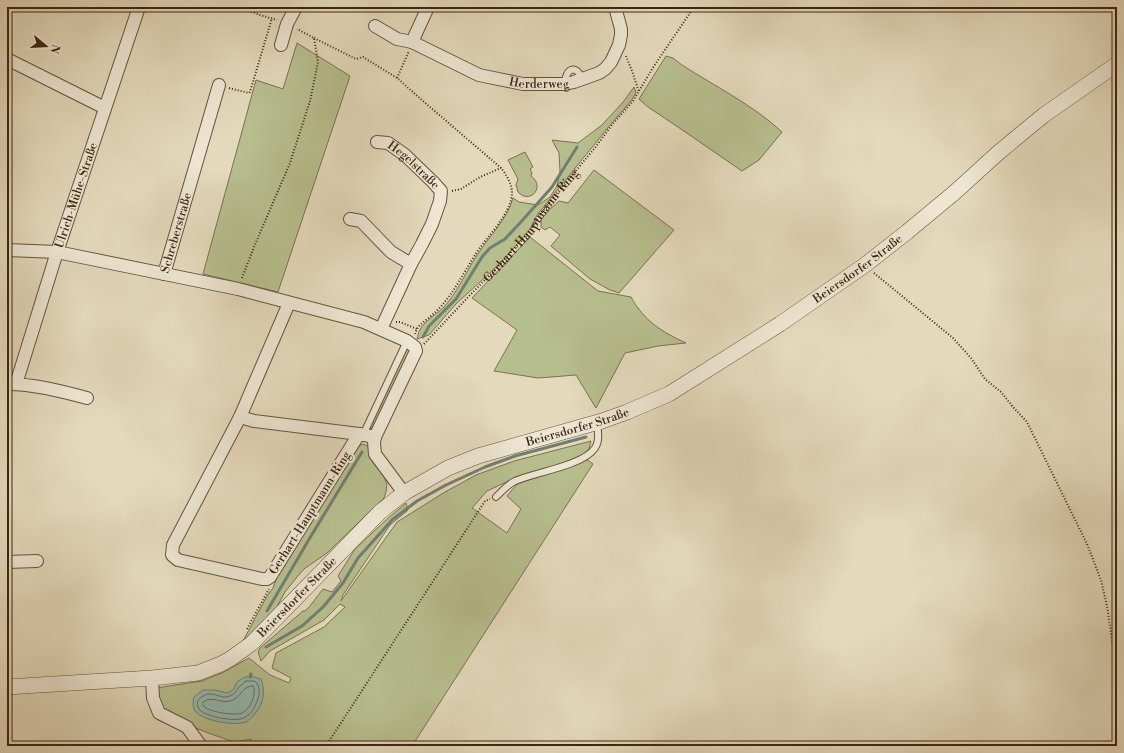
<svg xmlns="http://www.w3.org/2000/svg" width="1124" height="753" viewBox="0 0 1124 753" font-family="'Libre Bodoni',serif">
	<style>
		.green { fill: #b7be8e; stroke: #7a7150 }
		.water { fill: #95bab1; stroke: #727e71 }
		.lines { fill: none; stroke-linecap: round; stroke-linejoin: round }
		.shore { stroke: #6a6f62; stroke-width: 1 }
		.stream { stroke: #727e71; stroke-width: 3 }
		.service-casing { stroke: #68513c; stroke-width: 8 }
		.minor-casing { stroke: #68513c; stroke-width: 14 }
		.tertiary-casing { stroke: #68513c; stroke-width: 16 }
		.path { stroke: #3e2412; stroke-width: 2; stroke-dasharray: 1 2; stroke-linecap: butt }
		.service { stroke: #ede6d3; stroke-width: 6 }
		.minor { stroke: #ede6d3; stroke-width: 12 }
		.tertiary { stroke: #ede6d3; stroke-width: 15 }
		.labels { text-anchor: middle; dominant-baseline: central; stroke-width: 4; stroke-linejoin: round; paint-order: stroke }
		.street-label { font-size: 12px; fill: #3e2412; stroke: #ede6d3 }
	</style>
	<rect width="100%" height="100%" fill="#e4d9bc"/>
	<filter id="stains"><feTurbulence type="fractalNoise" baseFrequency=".005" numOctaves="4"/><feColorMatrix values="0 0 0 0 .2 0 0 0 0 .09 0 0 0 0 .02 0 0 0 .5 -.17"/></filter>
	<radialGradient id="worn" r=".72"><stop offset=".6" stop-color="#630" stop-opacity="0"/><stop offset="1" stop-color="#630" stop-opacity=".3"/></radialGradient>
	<g class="green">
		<polygon points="297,43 350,76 278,292 203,274 256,80 283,89"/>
		<path d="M666 56 673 58 682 65C716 87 753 105 782 132L759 160 742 171 678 127 648 107 639 99Z"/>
		<path d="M634 87 636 93 631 101 611 124 537 215 530 229 512 250 493 270 456 304 429 335 417 339C418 336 418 333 420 330 424 321 437 314 444 307 458 291 466 272 477 255 489 236 507 220 513 198L519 202 538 205 550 197 557 186 560 171 559 153 552 140 578 143 602 125 624 101Z"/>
		<path d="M525 152 533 167 530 169 532 173 531 176C546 187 530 205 518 192L516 185 518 179 508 160Z"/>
		<polygon points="594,170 674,230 619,293 610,290 590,279 551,246 560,235 550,227 545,230 541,227 541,220 549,210 559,201 568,203"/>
		<path d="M530 237 598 291 631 297C644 321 662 332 686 343L658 346 625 353 596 408 576 375 538 378 494 371 517 330 472 298Z"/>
		<polygon points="407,347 410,349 410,353 373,428 368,429"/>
		<path d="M591 441 589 449 583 455 557 465 517 477 487 491 472 508 507 533 521 509 507 496 517 484 576 464 586 459 593 464 412 746H248L251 739 234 742 211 734 188 725 160 708 156 688 202 681 222 673 249 658 270 675 289 683 291 678 272 668 276 653 324 627 345 607 340 604 324 620 270 651 261 661 258 652 260 648 303 611H305C312 605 317 596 323 589L332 592 341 581 338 576 355 549 386 520 406 503 408 510 390 525 343 595 341 601 397 522 445 492 476 475 514 461Z"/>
		<polygon points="363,444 368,446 372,461 384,477 387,484 386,492 384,498 327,553 304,569 297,577 285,592 274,612 243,641 267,596 273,588 276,580 275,574 283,565 359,446"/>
	</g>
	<path class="water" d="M245 677H254L261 679C266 692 263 706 253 716 251 718 248 721 246 722 235 726 204 721 196 712 192 707 193 702 194 697L203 690H215L227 693 233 690 237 682Z"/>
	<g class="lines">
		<g class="shore">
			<path d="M246 681H254L257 683C260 689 260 694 257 701 255 707 251 715 244 718 235 722 205 717 199 709 197 706 197 703 198 700 212 686 219 701 230 696 237 693 236 689 241 685 241 685 246 682 246 681Z"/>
			<path d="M253 686 254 688C255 697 251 708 242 713 236 716 206 712 203 705 202 704 203 703 203 702 212 695 221 704 230 701 242 698 241 686 253 686Z"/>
		</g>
		<g class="stream">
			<polyline points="423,337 429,326 456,299 482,257 490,248 505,239 520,223 552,187 577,147"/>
			<polyline points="267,611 311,536 362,452"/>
			<polyline points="266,647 302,626 323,607 343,583 358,558 392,520 417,501 446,485 485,467 515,456 586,437"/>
			<polyline points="250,677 251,674"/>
		</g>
		<defs>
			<g id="service">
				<path d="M565 84C565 69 576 63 582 79"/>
				<polyline points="363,435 407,341"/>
				<path d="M496 497C502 491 507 485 515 481 535 472 583 466 595 448 600 441 598 431 597 424"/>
			</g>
			<g id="minor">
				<path id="s2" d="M428 7 412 42 479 75 523 84H565L574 82 599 73 605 69 611 62 619 45 621 35V29L615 7"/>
				<polyline points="375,26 397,39 412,42"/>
				<polyline points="281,45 287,24 296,7"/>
				<polyline points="7,59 105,108"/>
				<path id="s3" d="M377 142 388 143 405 155 433 182 441 191 440 201 432 224 422 244 411 264 381 329"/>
				<polyline points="350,219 361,221 391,252 411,264"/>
				<polyline points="7,250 57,252 238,289 364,322 407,341 415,347 416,351 375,437 359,434 270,577 267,579 262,579 178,560 172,555 173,545 240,417 289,303"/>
				<path id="s4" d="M164 274 219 85"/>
				<path d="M7 384C34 384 61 391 87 398"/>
				<path id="s5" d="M16 384 57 252 139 7"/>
				<polyline points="240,417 254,421 359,434"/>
				<polyline points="375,437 374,442 375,454 404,493"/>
				<polyline points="7,562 37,561"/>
				<polyline points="152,678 153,698 159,713 187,727 201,746"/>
			</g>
			<g id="tertiary">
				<path id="s6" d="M7 687 152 678 198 673 221 664 230 659 251 644 380 512 404 493 448 468 478 456 602 421 627 412 669 394 780 324 865 265 907 232 954 193 998 153 1044 115 1117 64"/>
			</g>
		</defs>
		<use href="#service" class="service-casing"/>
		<use href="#minor" class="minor-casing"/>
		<use href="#tertiary" class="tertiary-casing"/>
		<g class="path">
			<polyline points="240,7 260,15 277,20"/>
			<path d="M314 38 356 59 363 57 397 78 423 101 501 168C506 174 512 184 512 193 511 215 486 237 475 255 464 272 456 289 443 304 437 312 428 318 420 325L417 329 415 334"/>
			<polyline points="626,56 632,71 639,92"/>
			<polyline points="397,78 409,51"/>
			<polyline points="229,88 249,93 250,92 272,18"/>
			<polyline points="452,191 461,189 480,177 501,168"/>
			<polyline points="874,273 953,338 971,358 985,379 1001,392 1013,407 1027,422 1087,544 1101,580 1107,606 1117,674"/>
			<polyline points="242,278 254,247 290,163 310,101 318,62 314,38 297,29"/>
			<polyline points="396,322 400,322 417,329"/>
			<path id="s1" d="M424 344 470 295 495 270 531 230 539 216 553 198 594 149 612 125 633 101 654 66 694 7"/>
			<polyline points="247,629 269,589"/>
			<polyline points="326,746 485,501 490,499"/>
		</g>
		<use href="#service" class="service"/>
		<use href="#minor" class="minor"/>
		<use href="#tertiary" class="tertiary"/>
	</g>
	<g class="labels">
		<g class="street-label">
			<text stroke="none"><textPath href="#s2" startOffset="174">Herderweg</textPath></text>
			<text stroke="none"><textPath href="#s3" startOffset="45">Hegelstraße</textPath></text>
			<text stroke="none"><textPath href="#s5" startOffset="198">Ulrich-Mühe-Straße</textPath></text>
			<text stroke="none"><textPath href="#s1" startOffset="160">Gerhart-Hauptmann-Ring</textPath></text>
			<text stroke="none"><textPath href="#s4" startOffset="43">Schreberstraße</textPath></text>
			<text stroke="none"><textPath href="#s6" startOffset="978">Beiersdorfer Straße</textPath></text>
			<text stroke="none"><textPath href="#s6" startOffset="654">Beiersdorfer Straße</textPath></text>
			<text transform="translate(310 513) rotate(-58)">Gerhart-Hauptmann-Ring</text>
			<text stroke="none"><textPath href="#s6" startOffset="318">Beiersdorfer Straße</textPath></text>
		</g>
	</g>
	<rect width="1124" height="753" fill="none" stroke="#e4d9bc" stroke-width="24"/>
	<rect x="8" y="8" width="1108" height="737" fill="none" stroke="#3e2412" stroke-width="2"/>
	<rect x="12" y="12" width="1100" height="729" fill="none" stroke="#3e2412"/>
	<g transform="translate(46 46) rotate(108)" stroke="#ede6d3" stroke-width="3" paint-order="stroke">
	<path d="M0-3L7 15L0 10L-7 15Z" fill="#3e2412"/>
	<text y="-6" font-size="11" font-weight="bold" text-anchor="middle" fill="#3e2412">N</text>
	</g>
	<rect width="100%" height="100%" filter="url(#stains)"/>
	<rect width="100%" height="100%" fill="url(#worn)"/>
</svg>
